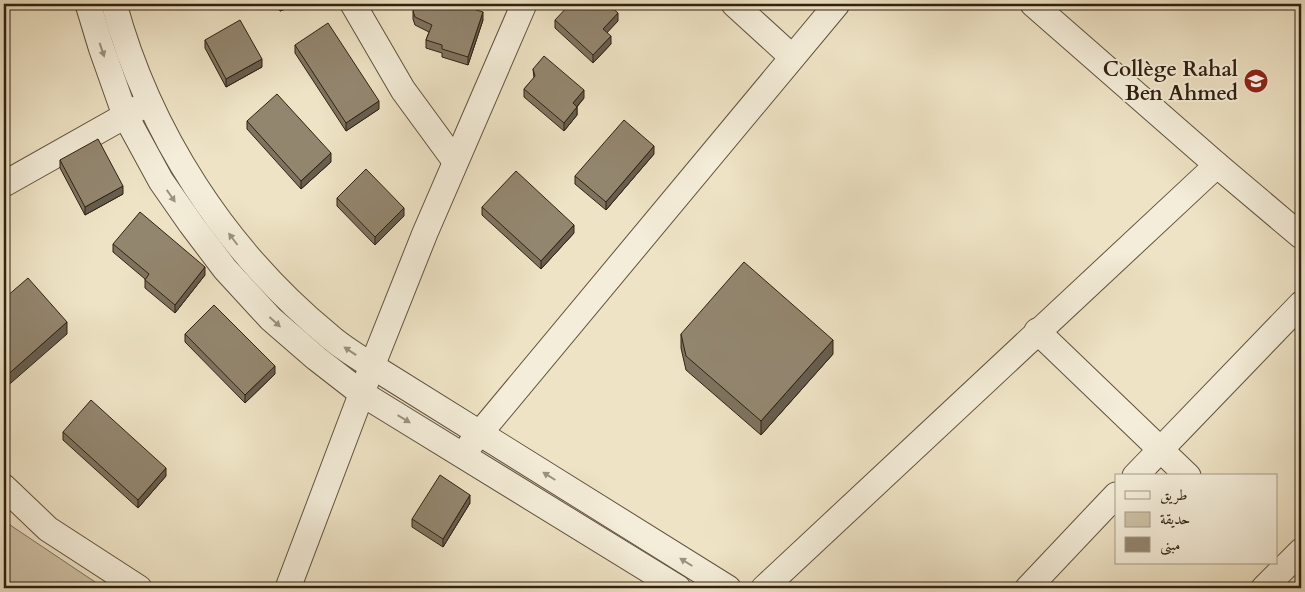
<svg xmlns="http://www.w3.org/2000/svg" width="1305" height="592" viewBox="0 0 1305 592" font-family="Cardo,Amiri,serif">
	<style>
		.green { fill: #cec2a7; stroke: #7f725c }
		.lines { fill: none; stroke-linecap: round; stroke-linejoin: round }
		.minor-casing { stroke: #60523f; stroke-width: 27 }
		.minor { stroke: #f4edd9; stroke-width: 25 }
		.wall { fill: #7e735f; stroke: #302112 }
		.shaded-wall { fill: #675e4e; stroke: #302112 }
		.building { fill: #93866f; stroke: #302112 }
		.oneway { fill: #9c917f }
		.labels { text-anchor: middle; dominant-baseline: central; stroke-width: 4; stroke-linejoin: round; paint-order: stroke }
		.poi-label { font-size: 21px; font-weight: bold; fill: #302112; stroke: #f4edd9; text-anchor: end }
	</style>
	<rect width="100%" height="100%" fill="#eee3c5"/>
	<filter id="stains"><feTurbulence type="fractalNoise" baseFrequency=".004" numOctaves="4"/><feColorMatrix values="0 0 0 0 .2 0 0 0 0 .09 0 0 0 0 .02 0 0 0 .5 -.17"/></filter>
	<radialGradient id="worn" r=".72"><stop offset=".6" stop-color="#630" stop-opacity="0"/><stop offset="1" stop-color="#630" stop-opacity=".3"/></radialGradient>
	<polygon class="green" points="4,520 13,527 104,588 4,588"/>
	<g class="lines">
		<defs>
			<g id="minor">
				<polyline points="88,4 101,47 125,115 161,181 191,224 225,269 271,319 316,358 361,393 678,588"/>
				<path d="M114 4C149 133 225 250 328 335 341 347 357 356 372 366L728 588"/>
				<polyline points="353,4 403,90 455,161"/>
				<polyline points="734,4 792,57"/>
				<polyline points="1033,4 1217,165 1301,236"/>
				<polyline points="4,184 139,108"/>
				<polyline points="1037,331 1188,476"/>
				<polyline points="470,445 837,4"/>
				<polyline points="1135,476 1301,304"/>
				<polyline points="4,487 48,529 139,588"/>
				<polyline points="288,588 372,366 425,233 524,4"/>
				<polyline points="764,588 1217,165"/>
				<polyline points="1028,588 1116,495"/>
				<polyline points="1264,588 1301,551"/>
			</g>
		</defs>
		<use href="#minor" class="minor-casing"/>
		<use href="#minor" class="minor"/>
	</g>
	<g class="wall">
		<polygon points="277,4 298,4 280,11"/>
		<polygon points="413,11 483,20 468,65 442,57 442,53 426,48 426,40 429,32 415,25 413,19"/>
		<polygon points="555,20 618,21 607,32 611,44 593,63 555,28"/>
		<polygon points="205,40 262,67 226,87 205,48"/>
		<polygon points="295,45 379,109 346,131 295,53"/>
		<polygon points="533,69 584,98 577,107 577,115 564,131 524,97 524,89 534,78"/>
		<polygon points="247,121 331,162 301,189 247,129"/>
		<polygon points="654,154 606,210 575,184 575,176"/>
		<polygon points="60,160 123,194 85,215 60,168"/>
		<polygon points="337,198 404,216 375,245 337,206"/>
		<polygon points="482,207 574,233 541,269 482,215"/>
		<polygon points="113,244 205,275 175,313 145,288 145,279 113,252"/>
		<polygon points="185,334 275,374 245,403 185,342"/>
		<polygon points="681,334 833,354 761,435 686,370 681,348"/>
		<polygon points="63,432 166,476 138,508 63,440"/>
		<polygon points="470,503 443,547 412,527 412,519"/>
	</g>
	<g class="shaded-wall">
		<polygon points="280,4 298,4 280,11"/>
		<polygon points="483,12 483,20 468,65 468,57"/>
		<polygon points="618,13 618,21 603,37 603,29"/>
		<polygon points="611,36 611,44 593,63 593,55"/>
		<polygon points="262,59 262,67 226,87 226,79"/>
		<polygon points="584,90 584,98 573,111 573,103"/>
		<polygon points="379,101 379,109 346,131 346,123"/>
		<polygon points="577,107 577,115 564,131 564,123"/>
		<polygon points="654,146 654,154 606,210 606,202"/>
		<polygon points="331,153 331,162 301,189 301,181"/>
		<polygon points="123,186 123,194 85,215 85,207"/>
		<polygon points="404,208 404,216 375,245 375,237"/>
		<polygon points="574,225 574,233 541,269 541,261"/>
		<polygon points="205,267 205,275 175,313 175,305"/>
		<polygon points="67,322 67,334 4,389 4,378"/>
		<polygon points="833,340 833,354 761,435 761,421"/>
		<polygon points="275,366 275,374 245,403 245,395"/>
		<polygon points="166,468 166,476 138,508 138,500"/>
		<polygon points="470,495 470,503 443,547 443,539"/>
	</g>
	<g class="building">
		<polygon points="418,4 431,4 446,9 448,4 457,4 483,12 468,57 442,49 442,45 426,40 432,25 415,17 413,11 415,6"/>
		<polygon points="570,4 608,4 618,13 603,29 611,36 593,55 555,20"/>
		<polygon points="240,20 262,59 226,79 205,40"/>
		<polygon points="328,23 379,101 346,123 295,45"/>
		<polygon points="544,56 584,90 573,103 577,107 564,123 524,89 535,76 533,69"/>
		<polygon points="277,94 331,153 301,181 247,121"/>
		<polygon points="624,120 654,146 606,202 575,176"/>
		<polygon points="98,139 123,186 85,207 60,160"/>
		<polygon points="366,169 404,208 375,237 337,198"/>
		<polygon points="516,171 574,225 541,261 482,207"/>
		<polygon points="140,212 205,267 175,305 145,280 149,274 113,244"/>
		<polygon points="744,262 833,340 761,421 686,356 681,334"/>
		<polygon points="28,278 67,322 4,378 4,294 6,297"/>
		<polygon points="214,305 275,366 245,395 185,334"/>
		<polygon points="91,400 166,468 138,500 63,432"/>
		<polygon points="440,475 470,495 443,539 412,519"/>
	</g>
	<defs><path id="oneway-solid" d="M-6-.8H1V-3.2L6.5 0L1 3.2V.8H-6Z" transform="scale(1.25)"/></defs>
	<g class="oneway">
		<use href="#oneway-solid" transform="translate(102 50) rotate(71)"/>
		<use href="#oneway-solid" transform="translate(171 196) rotate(55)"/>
		<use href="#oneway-solid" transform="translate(233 239) rotate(-127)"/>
		<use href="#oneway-solid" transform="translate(275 322) rotate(42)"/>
		<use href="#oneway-solid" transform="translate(350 351) rotate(-146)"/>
		<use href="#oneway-solid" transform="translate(404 419) rotate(31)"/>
		<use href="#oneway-solid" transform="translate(549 476) rotate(-148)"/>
		<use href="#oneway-solid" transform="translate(686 562) rotate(-148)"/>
	</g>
	<defs>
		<symbol id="school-disc" viewBox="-11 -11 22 22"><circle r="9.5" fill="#8f2418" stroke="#f4edd9"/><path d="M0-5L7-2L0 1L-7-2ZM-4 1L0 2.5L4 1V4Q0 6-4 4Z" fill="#fff"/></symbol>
	</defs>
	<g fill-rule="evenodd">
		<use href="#school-disc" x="1242" y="67" width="28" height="28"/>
	</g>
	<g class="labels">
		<g class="poi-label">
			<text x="1238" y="69">Collège Rahal<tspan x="1238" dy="24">Ben Ahmed</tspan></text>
		</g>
	</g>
	<rect width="1305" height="592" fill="none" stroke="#eee3c5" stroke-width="20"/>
	<rect x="5" y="5" width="1295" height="582" fill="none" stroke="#302112" stroke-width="2.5"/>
	<rect x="10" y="10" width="1285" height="572" fill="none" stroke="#302112"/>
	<rect x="1115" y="474" width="162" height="90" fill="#f4edd9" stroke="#a69b89"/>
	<rect x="1125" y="491" width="25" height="8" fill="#f4edd9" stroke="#a69b89"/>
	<text x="1160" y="500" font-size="15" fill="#302112">طريق</text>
	<rect x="1125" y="512" width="25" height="15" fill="#cec2a7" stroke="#a69b89"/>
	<text x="1160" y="524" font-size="15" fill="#302112">حديقة</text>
	<rect x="1125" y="537" width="25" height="15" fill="#93866f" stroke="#a69b89"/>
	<text x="1160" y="550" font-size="15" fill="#302112">مبنى</text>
	<rect width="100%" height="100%" filter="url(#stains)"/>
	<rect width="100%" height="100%" fill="url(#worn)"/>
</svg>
